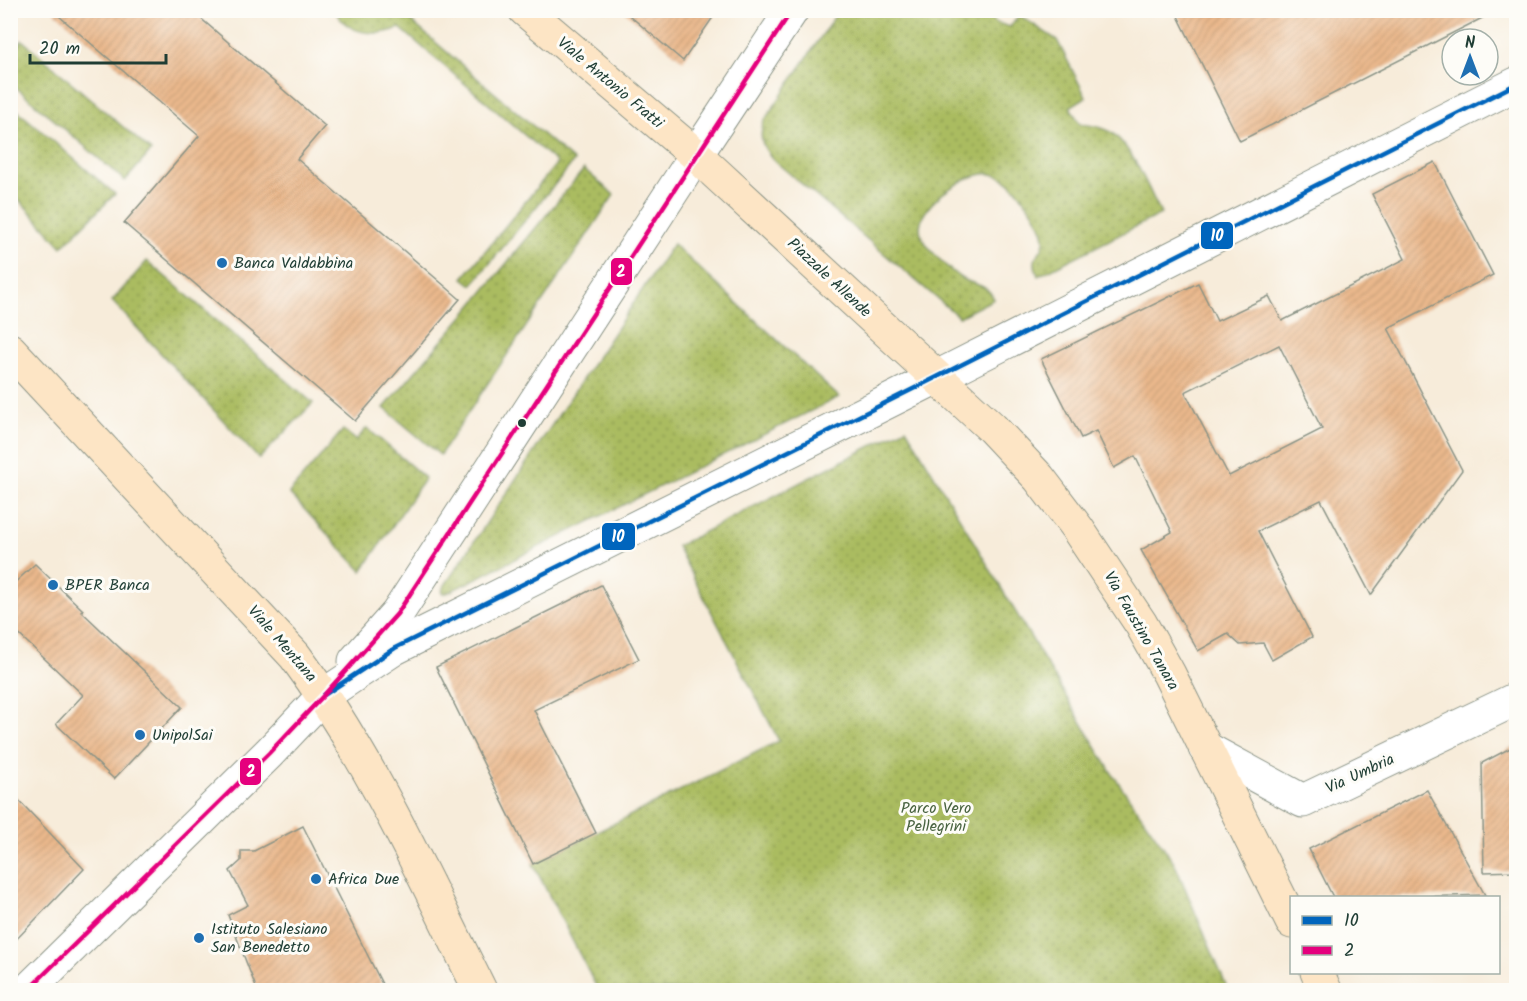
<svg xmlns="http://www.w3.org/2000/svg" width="1527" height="1001" viewBox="0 0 1527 1001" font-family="Kalam,sans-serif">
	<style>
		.grass { fill: url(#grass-dots); stroke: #647c4a; stroke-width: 1.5 }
		.building { fill: url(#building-hatch); fill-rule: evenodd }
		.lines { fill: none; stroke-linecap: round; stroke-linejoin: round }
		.minor-casing { stroke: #8b9487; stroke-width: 35 }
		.tertiary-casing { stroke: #8b9487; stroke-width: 35 }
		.secondary-casing { stroke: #8b9487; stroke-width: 35 }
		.minor { stroke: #fff; stroke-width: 33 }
		.tertiary { stroke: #fff; stroke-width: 33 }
		.secondary { stroke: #fde5c5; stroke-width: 33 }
		.bus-1-casing { stroke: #fdfcf7; stroke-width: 9 }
		.bus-2-casing { stroke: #fdfcf7; stroke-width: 9 }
		.bus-1 { stroke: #0065bd; stroke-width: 4.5 }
		.bus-2 { stroke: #e5007d; stroke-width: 4.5 }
		.poi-dot { fill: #1f6fb2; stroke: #fdfcf7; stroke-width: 2 }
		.bus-dot { fill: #1f3d34; stroke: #fdfcf7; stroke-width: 2 }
		.labels { text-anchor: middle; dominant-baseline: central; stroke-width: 6; stroke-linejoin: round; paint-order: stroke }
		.street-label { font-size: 16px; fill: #1f3d34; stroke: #fdfcf7 }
		.poi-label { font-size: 16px; fill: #1f3d34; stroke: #fdfcf7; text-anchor: start }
		.park-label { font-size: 16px; fill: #496341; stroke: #fdfcf7 }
		.line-badge { stroke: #fdfcf7; stroke-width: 2 }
		.badge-label { font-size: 16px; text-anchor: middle; font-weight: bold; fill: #fff }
	</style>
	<defs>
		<pattern id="grass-dots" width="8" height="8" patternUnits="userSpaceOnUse" patternTransform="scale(1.5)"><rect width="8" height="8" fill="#aabc60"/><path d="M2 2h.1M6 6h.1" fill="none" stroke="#8a9a50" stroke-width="1.8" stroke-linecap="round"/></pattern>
		<pattern id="building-hatch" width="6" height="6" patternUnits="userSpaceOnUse" patternTransform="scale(1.5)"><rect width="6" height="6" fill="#eab88c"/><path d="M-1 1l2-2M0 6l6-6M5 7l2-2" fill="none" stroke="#c89f79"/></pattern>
	</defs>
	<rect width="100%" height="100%" fill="#fdfcf7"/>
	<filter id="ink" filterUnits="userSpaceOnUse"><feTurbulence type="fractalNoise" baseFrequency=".0167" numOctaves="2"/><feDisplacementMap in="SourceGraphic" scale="12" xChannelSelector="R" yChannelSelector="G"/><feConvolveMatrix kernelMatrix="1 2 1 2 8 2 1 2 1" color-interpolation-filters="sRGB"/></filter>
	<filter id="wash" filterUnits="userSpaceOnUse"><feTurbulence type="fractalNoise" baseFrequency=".008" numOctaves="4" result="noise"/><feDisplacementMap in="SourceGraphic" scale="24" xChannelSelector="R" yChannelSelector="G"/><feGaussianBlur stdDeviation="1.35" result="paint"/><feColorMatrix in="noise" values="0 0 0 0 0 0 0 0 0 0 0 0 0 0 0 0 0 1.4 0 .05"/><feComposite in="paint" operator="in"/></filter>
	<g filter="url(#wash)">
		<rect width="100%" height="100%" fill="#f7ecda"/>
		<g class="grass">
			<path d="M839 10 981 11 997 23 1010 27 1019 15 1057 40 1086 97 1070 107 1080 124C1089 125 1099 126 1107 130 1132 143 1148 189 1161 214L1038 276C1029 253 1042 257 1044 242 1045 229 1033 211 1025 201 1017 189 1005 175 990 174 967 171 912 208 921 234 924 246 949 270 961 278 974 286 987 283 994 299L959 317 777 163C764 151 757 139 764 121Z"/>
			<path d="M335 11H399L574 161 472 285 463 278 557 163 400 28C376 37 348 35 335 11Z"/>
			<polygon points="22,40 151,151 125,181 11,83 11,53"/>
			<polygon points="11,105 115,194 62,247 11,191"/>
			<polygon points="584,169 614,195 440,455 384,408 470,308"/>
			<polygon points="673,244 839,397 447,593 442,593 443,588"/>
			<polygon points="147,261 313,403 259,459 112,301"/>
			<polygon points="367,428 425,478 362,571 289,493 343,430 356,440"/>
			<polygon points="906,428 1111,772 1174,862 1228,990 598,990 533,864 779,741 677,546"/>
		</g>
		<g id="blocks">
			<g class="building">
				<polygon points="52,10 191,10 325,126 297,159 460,299 355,421 124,223 199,136"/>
				<polygon points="623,10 718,10 683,61"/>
				<polygon points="1175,10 1498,10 1240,141"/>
				<path d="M1435 162 1493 275 1388 328 1462 470 1371 595 1321 500 1258 531 1312 637 1272 660 1263 643 1240 645 1228 634 1198 651 1141 550 1172 532 1135 456 1114 468 1096 431 1081 438 1041 359 1198 283 1217 321 1269 296 1282 321 1405 259 1372 194ZM1279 345 1322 429 1229 476 1185 392Z"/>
				<polygon points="35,564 83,610 81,611 182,707 114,779 56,724 83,695 10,626 10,587"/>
				<polygon points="601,585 639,659 534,710 596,833 533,864 436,667"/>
				<polygon points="1516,745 1516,871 1484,872 1482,763"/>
				<polygon points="1427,790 1485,895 1416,897 1333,897 1309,849"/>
				<polygon points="10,791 84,869 10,946"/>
				<polygon points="303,826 385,990 257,990 228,915 248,905 230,871 241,861 241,851 254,851"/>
			</g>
		</g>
	</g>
	<g filter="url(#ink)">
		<use href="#blocks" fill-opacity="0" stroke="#8b9487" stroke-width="1.5"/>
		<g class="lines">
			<defs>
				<g id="minor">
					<polyline points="696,155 792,10"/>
					<polyline points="937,377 1516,84"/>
					<polyline points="1205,748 1303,801 1516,699"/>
					<polyline points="28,990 269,753 324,695"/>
				</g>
				<g id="tertiary">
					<polyline points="355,661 397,614 696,155"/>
					<polyline points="324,695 395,648 937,377"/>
				</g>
				<g id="secondary">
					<polyline points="525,10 696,155 992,428 1039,478 1077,528 1141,624 1169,674 1292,922"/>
					<path d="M10 350 295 656C371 759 423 876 480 990"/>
					<polyline points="1317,972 1325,990"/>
				</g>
			</defs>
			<use href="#minor" class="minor-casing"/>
			<use href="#tertiary" class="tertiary-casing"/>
			<use href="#secondary" class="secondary-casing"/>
			<use href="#minor" class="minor"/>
			<use href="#tertiary" class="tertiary"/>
			<use href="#secondary" class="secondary"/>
			<defs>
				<polyline id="bus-1" points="324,695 395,648 937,377 1516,84"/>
				<polyline id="bus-2" points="28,990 269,753 324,695 397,614 792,10"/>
			</defs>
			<use href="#bus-1" class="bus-1-casing"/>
			<use href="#bus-2" class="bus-2-casing"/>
			<use href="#bus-1" class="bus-1"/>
			<use href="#bus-2" class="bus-2"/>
		</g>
	</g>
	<g class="poi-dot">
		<circle cx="222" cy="263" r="6"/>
		<circle cx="53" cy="585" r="6"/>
		<circle cx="140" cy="735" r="6"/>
		<circle cx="316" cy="879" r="6"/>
		<circle cx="199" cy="938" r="6"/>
	</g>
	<circle class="bus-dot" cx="522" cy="423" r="5"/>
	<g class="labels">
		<g class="street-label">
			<text transform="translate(610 83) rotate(40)">Viale Antonio Fratti</text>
			<text transform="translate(829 278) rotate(43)">Piazzale Allende</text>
			<text transform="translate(1141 631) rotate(60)">Via Faustino Tanara</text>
			<text transform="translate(282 644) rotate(49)">Viale Mentana</text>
			<text transform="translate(1360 774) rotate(-25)">Via Umbria</text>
		</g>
		<g class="poi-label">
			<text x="234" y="263">Banca Valdabbina</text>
			<text x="65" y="585">BPER Banca</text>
			<text x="152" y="735">UnipolSai</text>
			<text x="328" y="879">Africa Due</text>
			<text x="211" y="929">Istituto Salesiano<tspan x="211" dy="18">San Benedetto</tspan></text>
		</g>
		<g class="park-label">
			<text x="936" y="808">Parco Vero<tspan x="936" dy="18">Pellegrini</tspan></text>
		</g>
	</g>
	<g class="line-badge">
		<rect x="1200" y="221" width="34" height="29" rx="6" fill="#0065bd"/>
		<rect x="610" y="257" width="23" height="29" rx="6" fill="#e5007d"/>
		<rect x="601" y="522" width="35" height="29" rx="6" fill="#0065bd"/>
		<rect x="239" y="757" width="23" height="29" rx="6" fill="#e5007d"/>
	</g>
	<g class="badge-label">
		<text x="1217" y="241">10</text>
		<text x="621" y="277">2</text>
		<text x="618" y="542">10</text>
		<text x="251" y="777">2</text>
	</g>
	<rect width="1527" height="1001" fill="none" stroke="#fdfcf7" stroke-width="36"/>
	<rect x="1290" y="896" width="210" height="78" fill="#fdfcf7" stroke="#a4b0a9" stroke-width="1.5"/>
	<rect x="1302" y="916" width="30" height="9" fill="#0065bd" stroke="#a4b0a9" stroke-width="1.5"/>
	<text x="1344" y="926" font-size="18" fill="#1f3d34">10</text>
	<rect x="1302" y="946" width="30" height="9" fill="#e5007d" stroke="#a4b0a9" stroke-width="1.5"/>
	<text x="1344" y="956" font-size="18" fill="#1f3d34">2</text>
	<g transform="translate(1470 57)"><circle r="28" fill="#fdfcf7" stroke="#a4b0a9" stroke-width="1.5"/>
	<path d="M0-4.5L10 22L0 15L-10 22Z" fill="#1f6fb2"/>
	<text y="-9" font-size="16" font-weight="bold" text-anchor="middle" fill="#1f3d34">N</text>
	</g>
	<path d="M30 54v9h136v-9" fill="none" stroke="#1f3d34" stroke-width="3"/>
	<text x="39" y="54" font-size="18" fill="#1f3d34" stroke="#fdfcf7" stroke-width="4.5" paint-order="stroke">20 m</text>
</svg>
